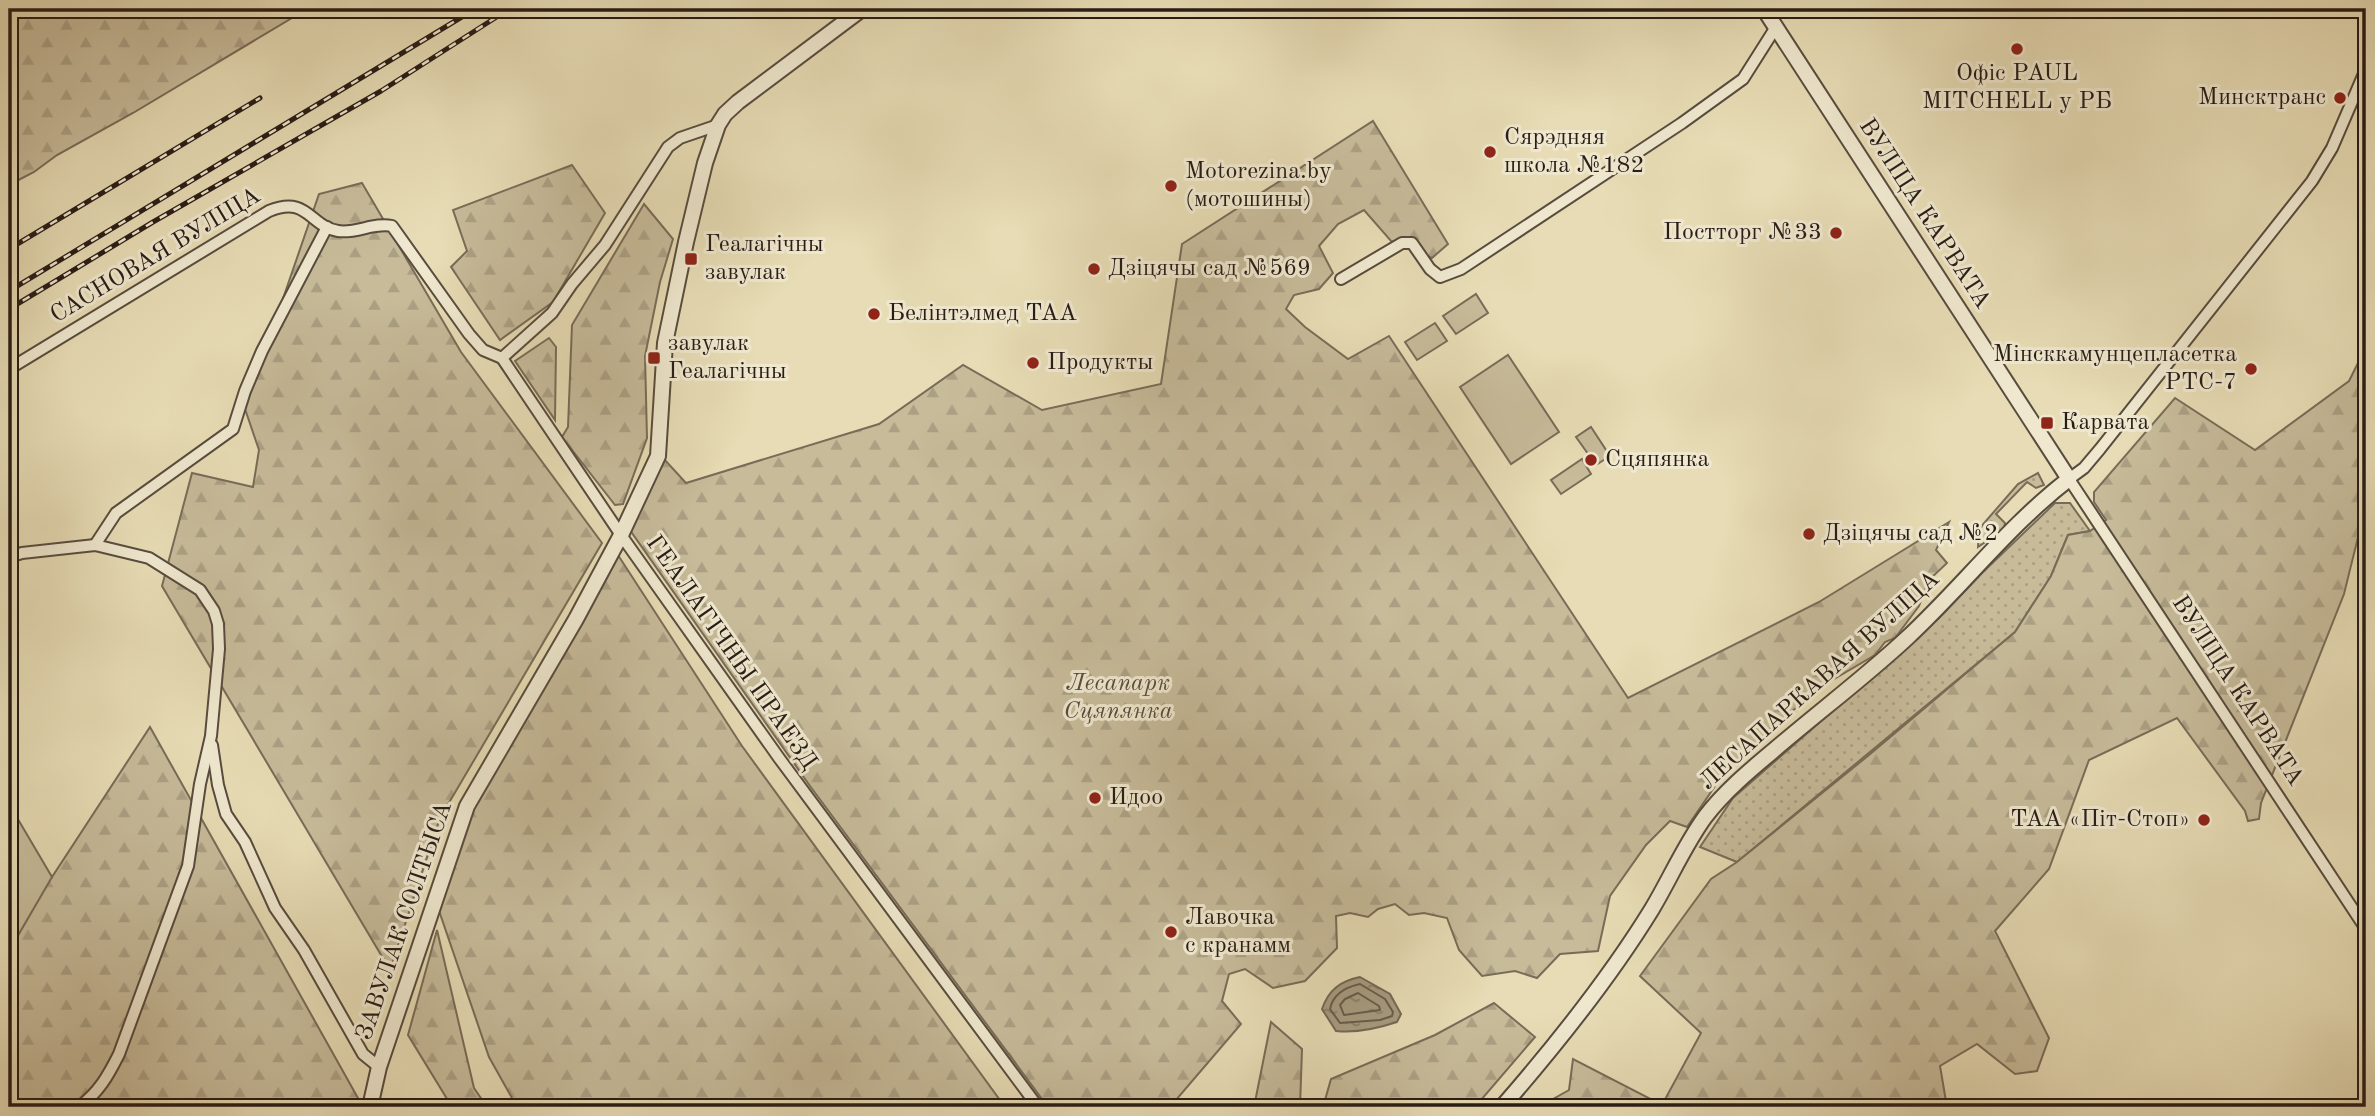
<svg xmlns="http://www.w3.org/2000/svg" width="2375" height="1116" viewBox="0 0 2375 1116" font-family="'Old Standard TT',serif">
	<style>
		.grass { fill: url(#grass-dots); stroke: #786c58; stroke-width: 2 }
		.forest { fill: url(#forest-firs); stroke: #786c58; stroke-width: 2 }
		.pitch { fill: #c7bb9a; stroke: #786c58; stroke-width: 2 }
		.water { fill: url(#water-ripples); stroke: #746855; stroke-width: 2 }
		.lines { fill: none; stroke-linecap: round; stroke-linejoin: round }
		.shore { stroke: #675c4a; stroke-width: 2 }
		.minor-casing { stroke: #584c3e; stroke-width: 14 }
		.tertiary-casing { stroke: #584c3e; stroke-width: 18 }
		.minor { stroke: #efe8cf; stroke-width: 10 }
		.tertiary { stroke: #efe8cf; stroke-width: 14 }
		.rail-casing { stroke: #281c16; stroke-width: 5 }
		.rail { stroke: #efe8cf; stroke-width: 2.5; stroke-dasharray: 8; stroke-linecap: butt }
		.poi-dot { fill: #8f2418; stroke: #efe8cf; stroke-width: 2.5 }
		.labels { text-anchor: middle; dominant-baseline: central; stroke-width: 6; stroke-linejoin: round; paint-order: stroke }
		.poi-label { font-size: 24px; fill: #281c16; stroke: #efe8cf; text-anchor: start }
		.street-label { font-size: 24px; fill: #281c16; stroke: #efe8cf }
		.park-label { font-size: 24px; font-style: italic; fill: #584c3e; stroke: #efe8cf }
	</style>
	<defs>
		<pattern id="grass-dots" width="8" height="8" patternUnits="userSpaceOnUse" patternTransform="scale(1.75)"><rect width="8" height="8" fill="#c7bb9a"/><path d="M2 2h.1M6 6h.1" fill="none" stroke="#aba084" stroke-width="1.8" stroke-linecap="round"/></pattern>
		<pattern id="forest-firs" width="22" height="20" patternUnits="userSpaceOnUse" patternTransform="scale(1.75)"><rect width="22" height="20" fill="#c7bb9a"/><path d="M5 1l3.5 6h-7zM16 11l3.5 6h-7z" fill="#aba084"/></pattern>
		<pattern id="water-ripples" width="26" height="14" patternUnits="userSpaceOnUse" patternTransform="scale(1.75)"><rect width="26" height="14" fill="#a69b7f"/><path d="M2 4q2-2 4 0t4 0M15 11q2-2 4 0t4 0" fill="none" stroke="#877e67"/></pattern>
	</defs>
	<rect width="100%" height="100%" fill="#e7dcb5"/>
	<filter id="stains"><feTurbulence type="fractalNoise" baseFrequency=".00286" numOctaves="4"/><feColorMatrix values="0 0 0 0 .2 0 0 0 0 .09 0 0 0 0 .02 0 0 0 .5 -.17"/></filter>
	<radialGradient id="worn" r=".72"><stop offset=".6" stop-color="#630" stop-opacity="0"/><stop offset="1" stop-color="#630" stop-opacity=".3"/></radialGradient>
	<g class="grass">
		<polygon points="2038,473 2044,485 2036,488 2027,482 1996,514 2005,523 2004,529 1978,547 1979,529 2018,484"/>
		<polygon points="2055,503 2070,503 2090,531 2068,535 2051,576 2015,632 1737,862 1700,847 1733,798 1939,618 1983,572"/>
	</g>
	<g class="forest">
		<polygon points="9,9 307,9 133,113 57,155 34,172 9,185"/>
		<polygon points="1373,121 1448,244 1432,258 1391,241 1364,210 1338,224 1319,246 1333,273 1319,289 1294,295 1286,309 1305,327 1348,359 1389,336 1628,698 1819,602 1949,522 1936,550 1947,563 1929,580 1919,606 1895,638 1885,642 1875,655 1824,685 1775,725 1724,773 1687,827 1670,821 1646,845 1610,896 1598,951 1560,954 1537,978 1515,971 1482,976 1459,950 1447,918 1424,913 1409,915 1395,904 1378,909 1368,917 1350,913 1336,916 1337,948 1305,981 1273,988 1245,969 1229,974 1222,1001 1241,1024 1170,1107 1048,1107 810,786 625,523 654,448 686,483 879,424 963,365 1042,410 1161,384 1182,244"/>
		<polygon points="572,165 605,213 553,302 500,340 451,267 467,251 453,210"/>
		<polygon points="362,183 461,352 602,543 440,818 390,970 162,586 192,473 253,487 259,450 245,409 319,194"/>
		<polygon points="644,204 673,239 660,282 645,356 647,438 623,504 615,505 562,437 568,427 572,325"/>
		<polygon points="549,338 556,347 555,420 515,361"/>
		<polygon points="2366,347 2366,505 2344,594 2261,803 2259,819 2248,821 2245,811 2177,718 2089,760 2049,869 1995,931 2049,1038 2037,1071 2015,1074 1977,1044 1940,1066 1947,1107 1539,1107 1569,1090 1573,1059 1662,1105 1701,1033 1640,976 1711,879 1737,862 1869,755 2015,632 2051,576 2068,535 2090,531 2106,520 2094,502 2094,492 2175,398 2255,450 2349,381"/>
		<polygon points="616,552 742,746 1005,1107 517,1107 489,1057 434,896 461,830"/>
		<polygon points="150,727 363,1107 9,1107 9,841 52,877"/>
		<polygon points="437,930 474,1088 487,1107 452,1107 408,1035"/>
		<polygon points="1494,1003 1535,1037 1475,1107 1323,1107 1331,1079 1435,1035"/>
		<polygon points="1271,1022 1302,1049 1300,1107 1254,1107"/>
	</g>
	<g class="pitch">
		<polygon points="1476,294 1488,313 1456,334 1443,316"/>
		<polygon points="1435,323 1447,341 1417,360 1405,342"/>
		<polygon points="1508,355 1559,432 1511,464 1460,387"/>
		<polygon points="1591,427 1610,456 1596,465 1576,437"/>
		<polygon points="1582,459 1591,474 1561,494 1551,480"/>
		<polygon points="9,804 52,877 9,951"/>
	</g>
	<path class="water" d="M1360 977 1390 994 1401 1014 1397 1022C1379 1028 1355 1033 1336 1031L1322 1009C1329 989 1341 981 1360 977Z"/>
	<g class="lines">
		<g class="shore">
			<path d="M1360 984 1385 999 1393 1012 1392 1016 1380 1020 1340 1023 1330 1009C1333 994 1346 987 1360 984Z"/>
			<polygon points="1358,993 1379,1006 1380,1010 1344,1015 1340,1005 1345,999"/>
		</g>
		<defs>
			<g id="minor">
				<polyline points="2366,69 2332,148 2312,181 2100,449 2084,468 2069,479 2366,929"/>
				<polyline points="1341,279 1402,243 1412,243 1430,269 1440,277 1461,269 1682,123 1743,79 1776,27"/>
				<polyline points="502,358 552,313 572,284 605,245 668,147 680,138 718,125"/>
				<path d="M9 369 269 211C308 195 309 226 338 231 356 234 374 222 392 226L469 334 483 350 502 358 621 535 779 758 1038 1107"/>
				<polyline points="95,545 116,513 233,429 245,391 262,351 327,227"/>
				<path d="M9 557 22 553 95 545 149 558 200 590 214 611 218 624 219 649 211 736 200 784 188 866 119 1054C108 1076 99 1092 79 1107"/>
				<polyline points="212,745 218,785 226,814 245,842 275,908 304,950 363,1054 379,1067"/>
			</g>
			<g id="tertiary">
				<polyline points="370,1107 379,1067 467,806 576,619 621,535 658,456 665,343 686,242 705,163 718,125 725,114 738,102 862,9"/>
				<path d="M1502 1107C1556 1045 1609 979 1652 909 1670 879 1684 846 1705 817 1724 792 1749 771 1773 751 1817 713 1864 678 1907 638 1962 587 2009 525 2069 479L1764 9"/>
			</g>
		</defs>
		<use href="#minor" class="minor-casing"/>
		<use href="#tertiary" class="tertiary-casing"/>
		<use href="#minor" class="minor"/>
		<use href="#tertiary" class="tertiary"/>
		<defs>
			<g id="rail">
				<polyline points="9,249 260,98"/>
				<polyline points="9,291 475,9"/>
				<polyline points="9,309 153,222 381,91 509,9"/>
			</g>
		</defs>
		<use href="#rail" class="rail-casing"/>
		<use href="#rail" class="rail"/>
	</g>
	<g class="poi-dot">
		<circle cx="2017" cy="49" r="7"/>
		<circle cx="2340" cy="98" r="7"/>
		<circle cx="1490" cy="152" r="7"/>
		<circle cx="1171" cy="186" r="7"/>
		<circle cx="1836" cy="233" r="7"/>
		<rect x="684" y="252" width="14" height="14" rx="3.5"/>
		<circle cx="1094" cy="269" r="7"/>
		<circle cx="874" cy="314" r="7"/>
		<rect x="647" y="351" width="14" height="14" rx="3.5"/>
		<circle cx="1033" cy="363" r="7"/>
		<circle cx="2251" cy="369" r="7"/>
		<rect x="2040" y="416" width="14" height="14" rx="3.5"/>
		<circle cx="1591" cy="460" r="7"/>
		<circle cx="1809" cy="534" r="7"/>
		<circle cx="1095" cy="798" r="7"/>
		<circle cx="2204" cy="820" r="7"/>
		<circle cx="1171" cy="932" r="7"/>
	</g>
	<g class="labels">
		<g class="poi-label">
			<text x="2017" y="74" text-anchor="middle">Офіс PAUL<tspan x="2017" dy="28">MITCHELL у РБ</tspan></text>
			<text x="2326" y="98" text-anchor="end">Минсктранс</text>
			<text x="1504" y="138">Сярэдняя<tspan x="1504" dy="28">школа №182</tspan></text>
			<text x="1185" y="172">Motorezina.by<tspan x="1185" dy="28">(мотошины)</tspan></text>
			<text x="1822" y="233" text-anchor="end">Постторг №33</text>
			<text x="705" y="245">Геалагічны<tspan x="705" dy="28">завулак</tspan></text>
			<text x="1108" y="269">Дзіцячы сад №569</text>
			<text x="888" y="314">Белінтэлмед ТАА</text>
			<text x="668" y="344">завулак<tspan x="668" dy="28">Геалагічны</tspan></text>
			<text x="2237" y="355" text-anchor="end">Мінсккамунцепласетка<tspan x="2237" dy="28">РТС-7</tspan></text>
			<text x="1047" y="363">Продукты</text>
			<text x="2061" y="423">Карвата</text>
			<text x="1605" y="460">Сцяпянка</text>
			<text x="1823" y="534">Дзіцячы сад №2</text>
			<text x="1109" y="798">Идоо</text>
			<text x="2190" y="820" text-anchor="end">ТАА «Піт-Стоп»</text>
			<text x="1185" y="918">Лавочка<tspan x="1185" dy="28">с кранамм</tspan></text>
		</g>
		<g class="street-label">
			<text transform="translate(1924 214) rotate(57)">ВУЛІЦА КАРВАТА</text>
			<text transform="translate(156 256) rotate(-31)">САСНОВАЯ ВУЛІЦА</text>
			<text transform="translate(731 653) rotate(55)">ГЕАЛАГІЧНЫ ПРАЕЗД</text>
			<text transform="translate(1820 681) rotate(-42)">ЛЕСАПАРКАВАЯ ВУЛІЦА</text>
			<text transform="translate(2237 691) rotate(57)">ВУЛІЦА КАРВАТА</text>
			<text transform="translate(405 921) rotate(-71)">ЗАВУЛАК СОЛТЫСА</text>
		</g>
		<g class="park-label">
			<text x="1118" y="684">Лесапарк<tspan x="1118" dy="28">Сцяпянка</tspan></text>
		</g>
	</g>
	<rect width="2375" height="1116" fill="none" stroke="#e7dcb5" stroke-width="35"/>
	<rect x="10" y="10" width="2354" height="1095" fill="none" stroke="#281c16" stroke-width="3.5"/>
	<rect x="18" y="18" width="2340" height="1081" fill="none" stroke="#281c16" stroke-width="2"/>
	<rect width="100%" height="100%" filter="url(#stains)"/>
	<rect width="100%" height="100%" fill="url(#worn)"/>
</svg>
